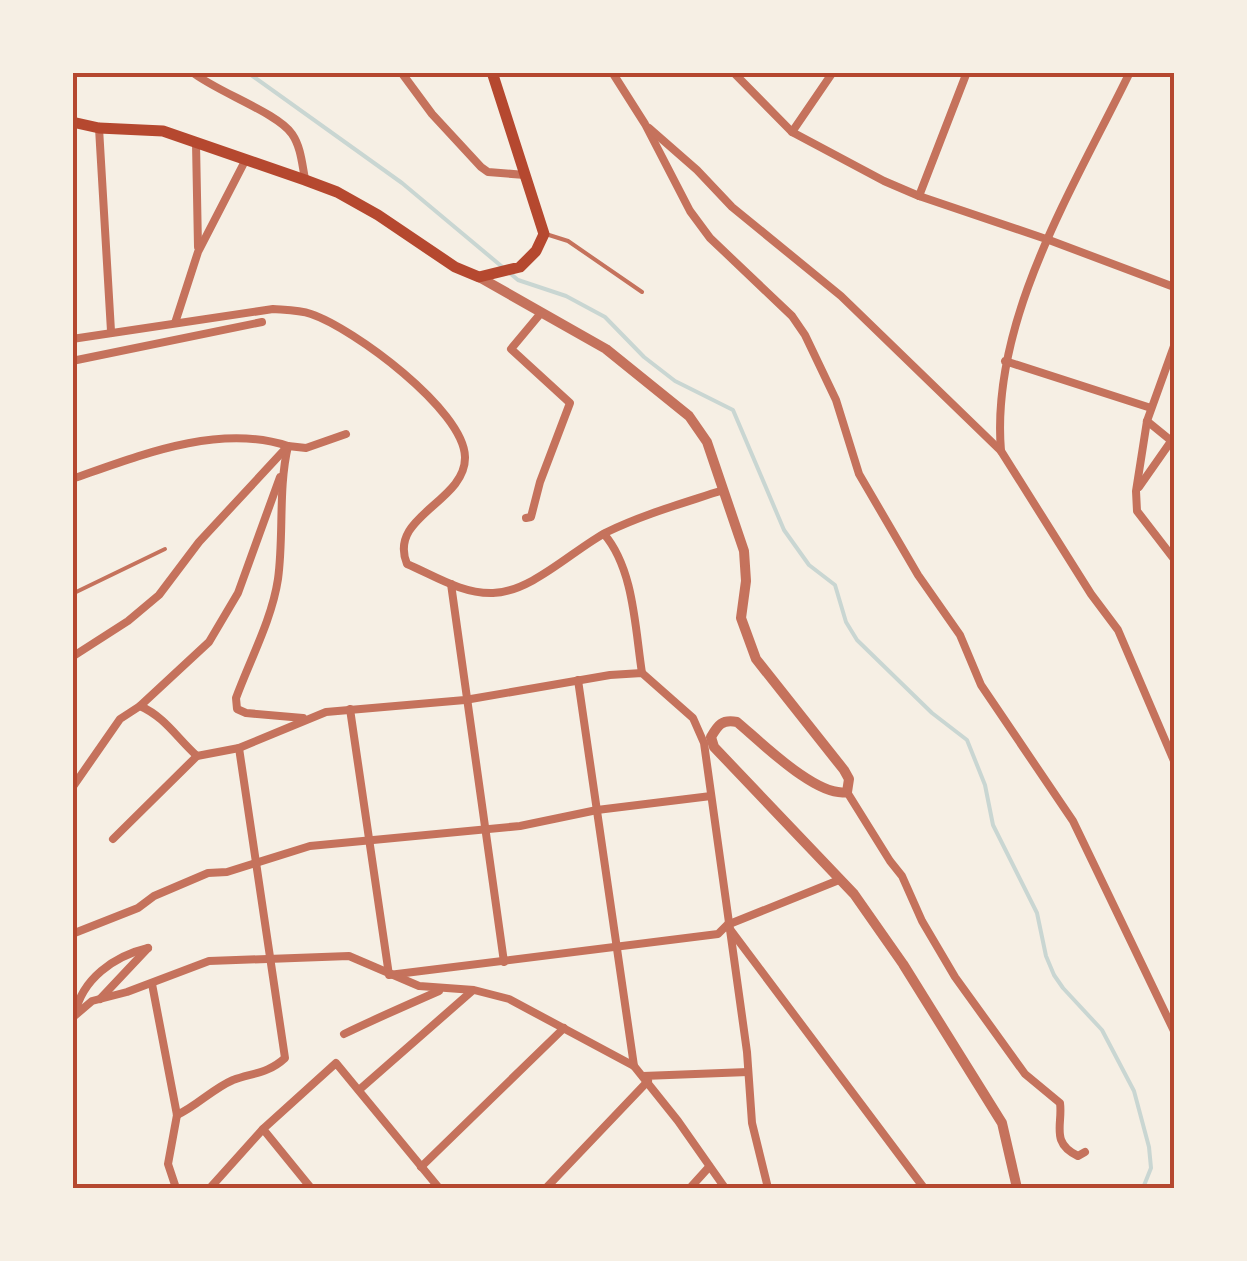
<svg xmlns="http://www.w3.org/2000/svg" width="1247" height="1261" viewBox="0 0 1247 1261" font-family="Jost,sans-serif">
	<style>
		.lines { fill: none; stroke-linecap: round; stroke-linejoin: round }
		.stream { stroke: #c9d6d2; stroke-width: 4 }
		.service { stroke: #c5725c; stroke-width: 4 }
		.minor { stroke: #c5725c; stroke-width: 8 }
		.tertiary { stroke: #c5725c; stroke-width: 10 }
		.secondary { stroke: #b5482f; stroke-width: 11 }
		.neatline { fill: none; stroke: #b5482f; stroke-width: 4 }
	</style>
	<rect width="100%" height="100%" fill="#f6efe4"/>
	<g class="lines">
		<polyline class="stream" points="247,72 402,183 518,280 566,296 605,317 644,357 675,381 733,410 784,530 809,565 835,585 846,622 857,640 932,713 967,740 985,785 993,825 1037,913 1046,956 1054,975 1063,988 1102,1030 1134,1091 1149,1147 1151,1168 1143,1188"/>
		<g class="service">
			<polyline points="549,235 568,241 642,292"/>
			<polyline points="72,594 165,549"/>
		</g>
		<g class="minor">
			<path d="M192 72C217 92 278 113 292 134 301 147 302 164 305 179"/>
			<polyline points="401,72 432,114 481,167 488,172 525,175"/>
			<polyline points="612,72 645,124 690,211 710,238 792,316 805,335 836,400 859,474 918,575 960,635 981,685 1073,821 1174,1031"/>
			<polyline points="733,72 792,132 884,181 919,196 1049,240 1174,287"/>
			<polyline points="99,128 111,331"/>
			<polyline points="649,128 697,170 732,207 841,296 1001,451 1091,594 1118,630 1174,761"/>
			<polyline points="792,132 833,72"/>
			<polyline points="196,143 198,247"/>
			<polyline points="919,196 967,72"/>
			<polyline points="175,323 198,252 245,161"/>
			<path d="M72 339 273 309C285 310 299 310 311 314 353 328 464 410 465 457 466 502 387 516 407 564 435 576 462 594 493 593 532 592 574 549 607 532 644 514 684 503 723 490"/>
			<polyline points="1174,346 1147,421 1136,491 1137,511 1174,559"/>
			<polyline points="72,361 262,322"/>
			<polyline points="1005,361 1151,408"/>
			<polyline points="1147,421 1174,443"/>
			<path d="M1001 451C990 320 1074 187 1130 72"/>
			<path d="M72 479C138 456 218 423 288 446 278 489 284 535 278 579 272 619 250 660 236 698L237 709 246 713 303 718"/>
			<polyline points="1139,487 1174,437"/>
			<polyline points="526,518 531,517 540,482 570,403 511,349 541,313"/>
			<path d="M604 534C634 569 635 628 642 673"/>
			<polyline points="451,584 504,962"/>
			<polyline points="72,657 128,621 159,595 199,542 288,446 306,448 346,434"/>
			<polyline points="578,680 634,1066"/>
			<polyline points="140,706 209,642 238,593 280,477"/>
			<polyline points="350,709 389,975 718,934 727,925 839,880"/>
			<path d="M72 788 120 719 140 706C165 717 177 738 197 756"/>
			<path d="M847 792 890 861 902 876 922 921 955 977 1025 1074 1060 1103C1063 1124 1050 1143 1078 1156L1085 1152"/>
			<polyline points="113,839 197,756 239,748 326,712 465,700 610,675 642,673 693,718 704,743 747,1052 752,1123 768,1188"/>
			<polyline points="729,928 924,1188"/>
			<polyline points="72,934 138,908 154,896 208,873 227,872 310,846 520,826 597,810 711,796"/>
			<polyline points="152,984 177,1115 168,1164 176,1188"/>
			<polyline points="100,999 148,948"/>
			<path d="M75 1014C82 979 114 956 148 948"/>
			<polyline points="72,1018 92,1001 127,992 209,961 349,956 419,986 474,990 509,999 634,1066 678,1121 725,1188"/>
			<path d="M344 1034C375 1019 407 1005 439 991"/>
			<polyline points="643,1076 748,1072"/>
			<polyline points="359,1090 472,991"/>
			<path d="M177 1115C197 1106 212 1089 233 1080 253 1073 269 1073 285 1058L239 748"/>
			<polyline points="263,1129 311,1188"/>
			<polyline points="421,1167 564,1028"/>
			<polyline points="210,1188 263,1129 336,1063 439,1188"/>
			<polyline points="546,1188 648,1081"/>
			<polyline points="690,1188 709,1167"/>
		</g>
		<path class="tertiary" d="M479 277 606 349 689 416 707 442 744 551 746 581 741 618 756 659 844 770 849 779 847 792C817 798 761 742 737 722 722 719 718 725 711 737L714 747 854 894 903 964 1002 1123 1017 1188"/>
		<polyline class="secondary" points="72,122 99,128 163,131 305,180 337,192 378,215 455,267 479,277 520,267 536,251 544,234 492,72"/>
	</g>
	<rect width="1247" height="1261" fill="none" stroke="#f6efe4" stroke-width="150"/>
	<rect x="75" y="75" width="1097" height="1111" class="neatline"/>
</svg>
